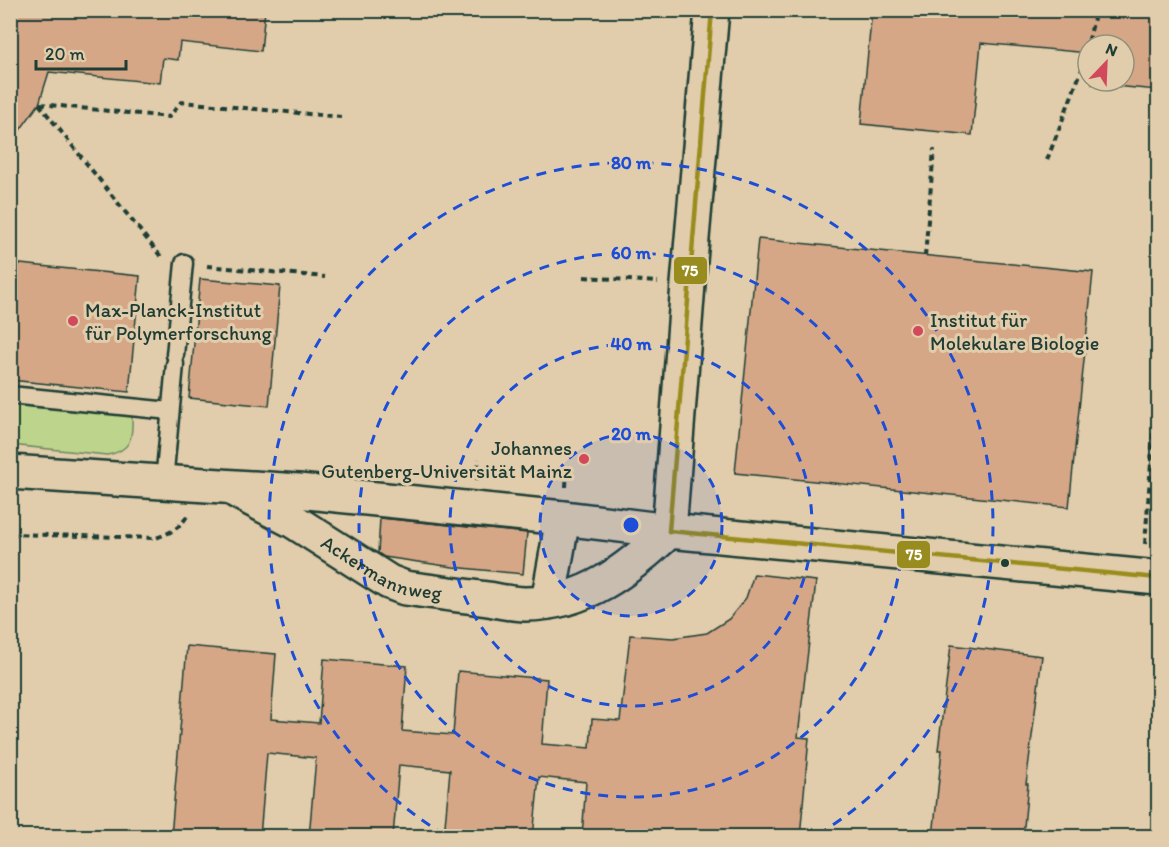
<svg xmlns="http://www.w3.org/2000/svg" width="1169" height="847" viewBox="0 0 1169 847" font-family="Itim,sans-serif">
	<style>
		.green { fill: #bcd48b; stroke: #6e8860; stroke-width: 1.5 }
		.building { fill: #d6a787; stroke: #1f3d34; stroke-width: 1.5 }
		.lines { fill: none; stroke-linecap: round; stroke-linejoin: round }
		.lane-casing { stroke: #1f3d34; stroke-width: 21 }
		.street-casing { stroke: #1f3d34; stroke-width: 38 }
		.path { stroke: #1f3d34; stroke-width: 4; stroke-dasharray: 6 4.5; stroke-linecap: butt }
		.lane { stroke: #e1cdab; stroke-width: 16 }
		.street { stroke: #e1cdab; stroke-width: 33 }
		.bus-1-casing { stroke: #e1cdab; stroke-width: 9 }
		.bus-1 { stroke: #998c1f; stroke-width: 4.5 }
		.ring { fill: none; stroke: #1d4ed8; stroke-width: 3; stroke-dasharray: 10 8 }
		.poi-dot { fill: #d1495b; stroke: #e1cdab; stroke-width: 2 }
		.bus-dot { fill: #1f3d34; stroke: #e1cdab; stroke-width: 2 }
		.labels { text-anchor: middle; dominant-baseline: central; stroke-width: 6; stroke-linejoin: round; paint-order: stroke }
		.poi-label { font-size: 20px; fill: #1f3d34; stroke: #e1cdab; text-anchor: start }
		.street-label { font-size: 20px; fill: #1f3d34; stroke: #e1cdab }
		.centre { fill: #1d4ed8; stroke: #e1cdab; stroke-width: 3 }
		.ring-label { font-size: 18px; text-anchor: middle; font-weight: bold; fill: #1d4ed8; stroke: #e1cdab; stroke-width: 6; stroke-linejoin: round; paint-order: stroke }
		.line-badge { stroke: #e1cdab; stroke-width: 2 }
		.badge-label { font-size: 16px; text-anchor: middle; font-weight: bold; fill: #fff }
	</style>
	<rect width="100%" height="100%" fill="#e1cdab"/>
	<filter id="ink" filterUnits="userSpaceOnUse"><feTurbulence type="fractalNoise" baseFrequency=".0167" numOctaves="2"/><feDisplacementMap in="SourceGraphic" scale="12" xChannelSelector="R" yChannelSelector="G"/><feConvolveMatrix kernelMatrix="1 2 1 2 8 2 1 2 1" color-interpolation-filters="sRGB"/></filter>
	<g filter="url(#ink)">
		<path class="green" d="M11 405 132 416C133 438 131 451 107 455L11 445Z"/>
		<g class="building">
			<polygon points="10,10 265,10 261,51 180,42 178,60 163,58 160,83 49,72 39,104 10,144"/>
			<polygon points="872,10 1158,10 1158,90 1092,84 1093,81 1124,81 1124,45 1088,45 1088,53 981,43 972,135 861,124"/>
			<polygon points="758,239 1093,272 1069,507 735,473"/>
			<polygon points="10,263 140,276 129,392 10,380"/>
			<polygon points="200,279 280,286 269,406 189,398"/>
			<polygon points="380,518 527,533 523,574 453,567 384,557 378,553"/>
			<polygon points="754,574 816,581 798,737 809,738 800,837 582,837 586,782 539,777 533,837 444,837 450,770 399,765 393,837 309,837 316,758 267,753 260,837 171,837 187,646 276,654 271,719 319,723 324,659 407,666 402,731 453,735 458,671 547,679 542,744 590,748 592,719 620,721 630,635 673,638 707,633 729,619 746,598"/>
			<polygon points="951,645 1042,656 1026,784 1028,784 1023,837 933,837 942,750 938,750"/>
		</g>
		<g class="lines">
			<defs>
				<g id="lane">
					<polyline points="175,355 184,263"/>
					<polyline points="10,395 170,411"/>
					<polyline points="164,482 175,364"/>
				</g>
				<g id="street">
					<polyline points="10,472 298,491 563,518 669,531 1158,578"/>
					<path id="s1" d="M238 492 295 522 389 582 405 588C433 592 460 595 488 599 500 601 513 604 525 604 585 604 628 570 669 531"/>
					<polyline points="669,531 688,284 712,10"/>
					<polyline points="548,602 563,518"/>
				</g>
			</defs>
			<use href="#lane" class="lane-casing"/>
			<use href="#street" class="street-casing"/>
			<g class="path">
				<polyline points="39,104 162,258"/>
				<polyline points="40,104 169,117 181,102 341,117"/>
				<polyline points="1047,160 1082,69 1096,10"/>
				<polyline points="925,256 934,149"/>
				<polyline points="207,266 325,277"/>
				<polyline points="584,277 658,282"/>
				<polyline points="477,480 479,459"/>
				<polyline points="566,487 567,467"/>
				<path d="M10 534 156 538C170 533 181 528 188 514"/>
				<polyline points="1145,544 1158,369"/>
			</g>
			<use href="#lane" class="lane"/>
			<use href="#street" class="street"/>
			<defs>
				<g id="bus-1">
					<polyline points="669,531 712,10"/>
					<polyline points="669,531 1158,578"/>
				</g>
			</defs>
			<use href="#bus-1" class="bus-1-casing"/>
			<use href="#bus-1" class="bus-1"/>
		</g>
	</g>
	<circle cx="631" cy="525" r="91" fill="#1d4ed8" fill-opacity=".12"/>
	<g class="ring">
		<circle cx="631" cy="525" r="91"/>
		<circle cx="631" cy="525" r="181"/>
		<circle cx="631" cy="525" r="272"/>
		<path d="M445 835A362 362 0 1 1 817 835"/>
	</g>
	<g class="poi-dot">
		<circle cx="73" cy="321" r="6"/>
		<circle cx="918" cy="331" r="6"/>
		<circle cx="584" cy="459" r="6"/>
	</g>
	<circle class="bus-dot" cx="1005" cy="563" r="5"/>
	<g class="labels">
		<g class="poi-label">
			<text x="85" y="310">Max-Planck-Institut<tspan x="85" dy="23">für Polymerforschung</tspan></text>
			<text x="930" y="320">Institut für<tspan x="930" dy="23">Molekulare Biologie</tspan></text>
			<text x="572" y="448" text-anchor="end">Johannes<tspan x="572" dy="23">Gutenberg-Universität Mainz</tspan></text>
		</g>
		<g class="street-label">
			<text stroke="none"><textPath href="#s1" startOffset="164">Ackermannweg</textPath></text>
		</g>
	</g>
	<circle cx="631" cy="525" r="9" class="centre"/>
	<g class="ring-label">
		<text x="631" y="169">80 m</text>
		<text x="631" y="259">60 m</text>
		<text x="631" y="350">40 m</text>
		<text x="631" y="440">20 m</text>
	</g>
	<g class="line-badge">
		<rect x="673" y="256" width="35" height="29" rx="6" fill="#998c1f"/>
		<rect x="896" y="540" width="35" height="29" rx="6" fill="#998c1f"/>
	</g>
	<g class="badge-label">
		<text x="690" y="276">75</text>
		<text x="914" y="560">75</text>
	</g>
	<rect width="1169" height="847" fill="none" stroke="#e1cdab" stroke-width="36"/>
	<rect x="18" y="18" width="1133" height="811" fill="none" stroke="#1f3d34" stroke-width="2" filter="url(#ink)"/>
	<g transform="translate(1106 63) rotate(23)"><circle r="28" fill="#e1cdab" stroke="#93937b" stroke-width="1.5"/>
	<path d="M0-4.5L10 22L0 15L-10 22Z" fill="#d1495b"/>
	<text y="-9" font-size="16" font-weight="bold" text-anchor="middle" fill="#1f3d34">N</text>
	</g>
	<path d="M36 60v9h90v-9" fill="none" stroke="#1f3d34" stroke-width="3"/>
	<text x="45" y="60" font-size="18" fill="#1f3d34" stroke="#e1cdab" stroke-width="4.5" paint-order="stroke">20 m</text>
</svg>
